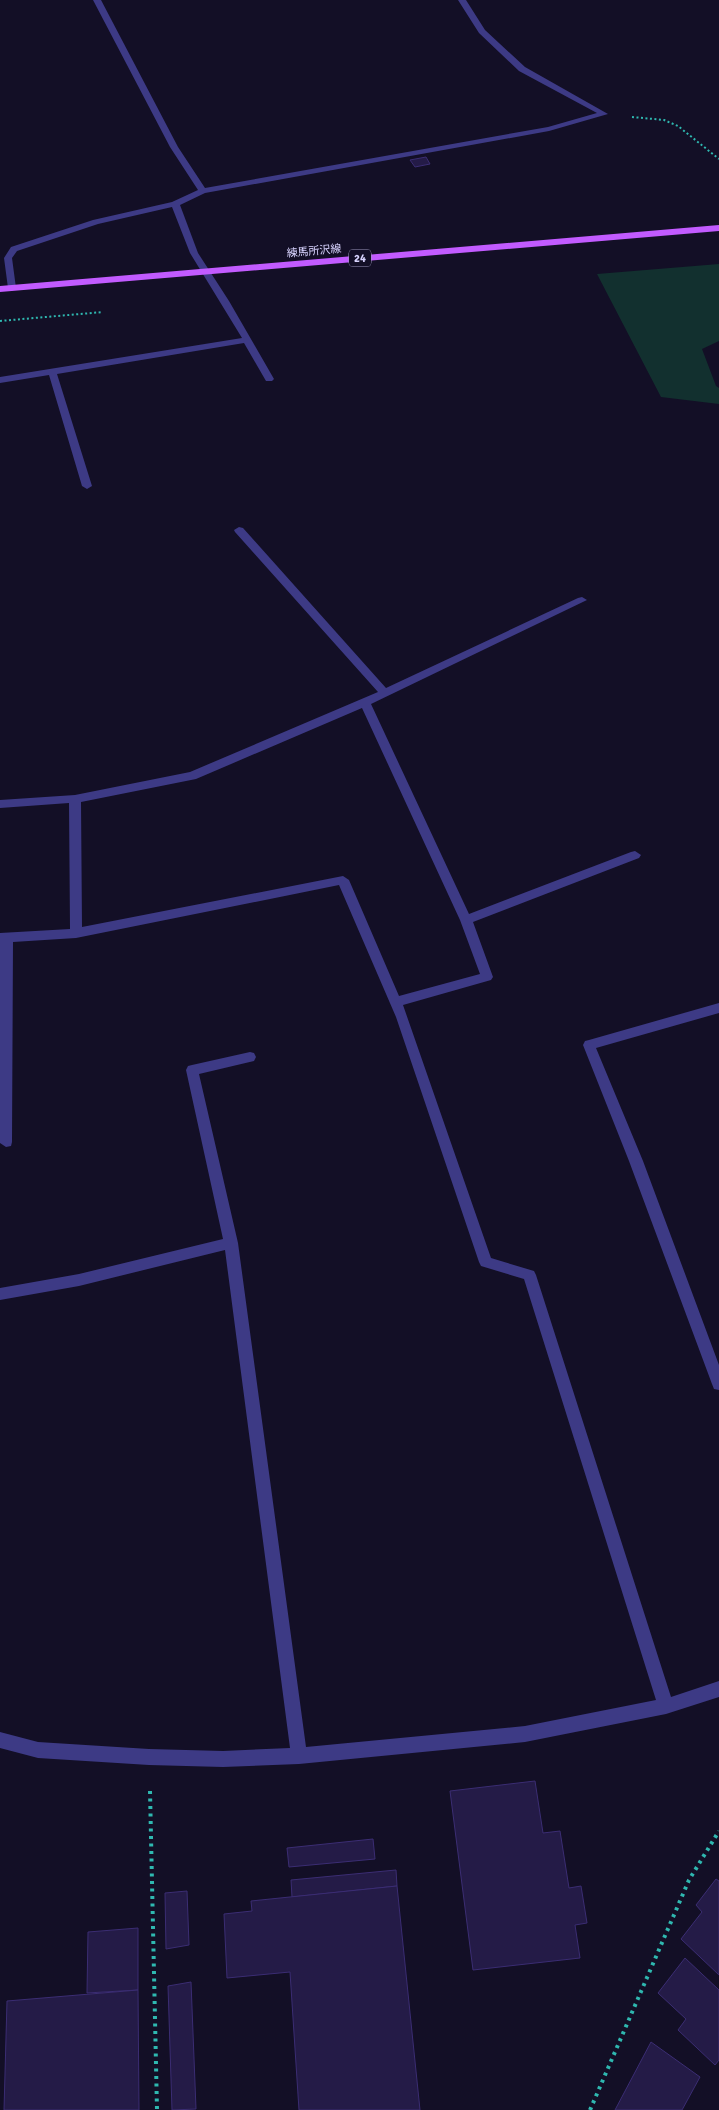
<svg xmlns="http://www.w3.org/2000/svg" width="719" height="2110" viewBox="0 0 719 2110" font-family="Signika,'Noto Sans JP',sans-serif">
	<style>
		.green { fill: #12302f }
		.building { fill: #241b47; stroke: #3b2d73 }
		.lines { fill: none; stroke-linecap: round; stroke-linejoin: round }
		.path-far1 { stroke: #2fb8b0; stroke-width: 2; stroke-dasharray: 2 2.5; stroke-linecap: butt }
		.path { stroke: #2fb8b0; stroke-width: 4; stroke-dasharray: 3 4.5; stroke-linecap: butt }
		.minor { fill: #3d3a85; fill-rule: evenodd }
		.major { fill: #c25bff; fill-rule: evenodd }
		.labels { text-anchor: middle; dominant-baseline: central; stroke-width: 4; stroke-linejoin: round; paint-order: stroke }
		.far-street-label { font-size: 11px; fill: #d9d4ff; stroke: #130f26 }
		.shield { fill: #130f26; stroke: #9e99be; stroke-width: 1 }
		.shield-label { font-size: 11px; font-weight: bold; fill: #d9d4ff }
	</style>
	<rect width="100%" height="100%" fill="#130f26"/>
	<polygon class="green" points="719,264 719,341 702,349 716,386 719,388 719,404 661,397 597,274"/>
	<g class="building">
		<polygon points="426,157 430,164 415,167 410,160"/>
		<polygon points="535,1781 543,1833 560,1831 569,1888 581,1886 587,1923 575,1925 580,1958 473,1970 450,1791"/>
		<polygon points="373,1839 375,1859 289,1867 287,1848"/>
		<polygon points="396,1870 397,1886 292,1897 291,1880"/>
		<polygon points="716,1879 719,1881 719,1975 681,1939 702,1912 696,1905"/>
		<polygon points="397,1886 420,2110 299,2110 290,1972 227,1978 224,1914 252,1911 251,1901"/>
		<polygon points="187,1891 189,1945 166,1949 165,1893"/>
		<polygon points="138,1928 138,1990 87,1993 88,1932"/>
		<polygon points="685,1958 719,1990 719,2060 715,2065 678,2030 686,2019 658,1993"/>
		<polygon points="191,1982 196,2109 172,2110 168,1986"/>
		<polygon points="138,1990 139,2110 4,2110 7,2001"/>
		<polygon points="651,2042 700,2077 682,2110 615,2110"/>
	</g>
	<g class="lines">
		<g class="path-far1">
			<polyline points="632,117 664,120 678,126 719,159"/>
			<polyline points="0,321 103,312"/>
		</g>
		<g class="path">
			<polyline points="150,1791 157,2110"/>
			<polyline points="590,2110 689,1880 719,1831"/>
		</g>
		<g class="minor">
			<polygon points="93,0 101,0 178,147 205,188 548,127 597,113 519,71 479,33 458,0 466,0 485,30 525,67 608,114 549,131 205,193 180,205 198,253 229,301 274,379 272,381 266,381 244,343 57,374 92,486 87,489 82,486 49,375 0,383 0,377 242,338 190,253 172,207 98,224 17,251 12,258 16,288 12,291 8,288 4,258 11,247 93,220 172,202 198,190 170,147"/>
			<path d="M239 527 243 528 386 688 578 598 582 597 587 600 371 704 469 914 631 852 635 851 641 855 639 858 473 922 493 977 491 980 403 1005 491 1258 534 1271 536 1275 671 1697 719 1681V1697L666 1714 525 1742 299 1764 223 1767 149 1765 38 1758 0 1748V1732L38 1742 149 1749 223 1751 290 1748 225 1250 79 1286 0 1300V1288L79 1274 223 1239 186 1070 188 1066 192 1065 250 1052 254 1053 256 1057 254 1061 199 1074 238 1243 306 1747 525 1726 656 1700 524 1279 481 1266 479 1262 396 1017 339 885 76 938 13 942 12 1142 11 1146 6 1147 0 1143V933L70 929 69 803 0 808V800L75 795 190 772 378 692 235 532 234 530ZM362 708 460 920 480 974 399 996 349 880 343 876 82 927 81 802 196 779Z"/>
			<polygon points="719,1003 719,1013 596,1048 643,1161 719,1365 719,1390 714,1389 712,1384 629,1161 583,1045 585,1041 589,1040"/>
		</g>
		<polygon class="major" points="719,225 719,231 0,292 0,286"/>
	</g>
	<g class="labels">
		<g class="far-street-label">
			<text transform="translate(314 251) rotate(-5)">練馬所沢線</text>
		</g>
		<rect class="shield" x="349" y="249.5" width="22" height="17" rx="4"/>
		<g class="shield-label">
			<text x="360" y="258">24</text>
		</g>
	</g>
</svg>
